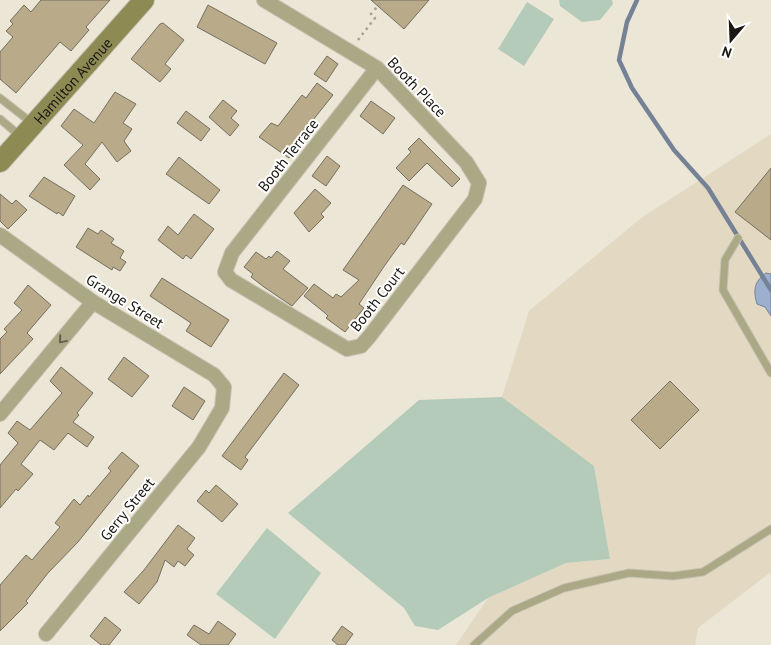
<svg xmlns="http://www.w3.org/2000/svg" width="771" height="645" viewBox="0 0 771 645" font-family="'PT Sans',sans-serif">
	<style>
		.built { fill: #e3d9c2 }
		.green { fill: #b5cbba }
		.water { fill: #9cafce; stroke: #758296 }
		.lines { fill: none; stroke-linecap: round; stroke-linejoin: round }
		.stream { stroke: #758296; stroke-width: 4.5 }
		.building { fill: #b9ab89; stroke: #746f61 }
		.lane-casing { stroke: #c6c1b3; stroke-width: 9 }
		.street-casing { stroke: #c6c1b3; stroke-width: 16 }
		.secondary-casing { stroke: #c6c1b3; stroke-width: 22 }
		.path { stroke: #a6a295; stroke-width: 2.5; stroke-dasharray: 2.5 4; stroke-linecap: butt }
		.lane { stroke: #aba985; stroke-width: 7 }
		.street { stroke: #aba985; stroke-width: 14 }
		.secondary { stroke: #8e8a54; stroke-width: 20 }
		.oneway { stroke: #62604c }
		.labels { text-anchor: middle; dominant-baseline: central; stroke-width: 4; stroke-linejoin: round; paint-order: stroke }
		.street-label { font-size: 15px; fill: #1a1812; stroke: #fff }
	</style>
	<rect width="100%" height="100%" fill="#ece6d6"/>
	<polygon class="built" points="771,134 771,572 698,628 695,645 456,645 488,598 566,563 610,559 594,466 502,397 529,311 641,218"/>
	<g class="green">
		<polygon points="559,0 612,0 613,4 600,20 582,22 560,6"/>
		<polygon points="527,2 554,19 524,66 498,49"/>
		<polygon points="502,397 594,466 610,559 566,563 488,598 438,630 415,626 404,608 288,513 419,400"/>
		<polygon points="267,528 321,573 275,639 216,594"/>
	</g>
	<path class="water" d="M766 273 771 274V316L765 307 757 304C753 290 754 282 766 273Z"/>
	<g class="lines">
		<polyline class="stream" points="637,0 627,22 619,60 632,88 674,150 708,188 771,290"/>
	</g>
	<g class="building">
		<polygon points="41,0 110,0 86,27 89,30 71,51 60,42 16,93 0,79 0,52 13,37 6,31 13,24 10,21 24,5 31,12"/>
		<polygon points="371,0 429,0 404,29"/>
		<polygon points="208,5 277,43 265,64 197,27"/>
		<polygon points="163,23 184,40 165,64 171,69 160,82 131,59 160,24"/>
		<polygon points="327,56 338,64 326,82 314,74"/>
		<polygon points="317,83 333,95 297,140 300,142 289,158 259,137 271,123 278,126 302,95 306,98"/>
		<polygon points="115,92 136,104 123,123 132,129 124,141 131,151 117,162 102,142 85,164 100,179 90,190 64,165 83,145 61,126 74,109 94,123"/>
		<polygon points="223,100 237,111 231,118 239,125 230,136 209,117"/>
		<polygon points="371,101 395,118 383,134 360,116"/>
		<polygon points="186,111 210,129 201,141 177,123"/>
		<polygon points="419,138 460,179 452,187 427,163 409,181 396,168 411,152 408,149"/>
		<polygon points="327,156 340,166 326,186 312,176"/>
		<polygon points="179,157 220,190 209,204 166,174"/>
		<polygon points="771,168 771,240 735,212"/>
		<polygon points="44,177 75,196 63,216 58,212 57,214 29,196"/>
		<polygon points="403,185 432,204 404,245 401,243 385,265 359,304 364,308 345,332 326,318 328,316 325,313 304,296 314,284 333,298 336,294 341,297 359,280 343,270"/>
		<polygon points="315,189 331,203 321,214 324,217 309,232 294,213"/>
		<polygon points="0,194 12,204 16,200 27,210 8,229 0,221"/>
		<polygon points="194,214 214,229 191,259 186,255 183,259 158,240 168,226 178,235"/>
		<polygon points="88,228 98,234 101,230 114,239 111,243 124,251 120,258 126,262 120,271 113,267 112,270 76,247"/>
		<polygon points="277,251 290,261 283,269 308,288 292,306 264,287 251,277 253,274 244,267 256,252 266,259 269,256 271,258"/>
		<polygon points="162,278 229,320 211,347 186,331 191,323 150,296"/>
		<polygon points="28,285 51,305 27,333 33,339 0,374 0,339 7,332 4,329 22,310 14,303"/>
		<polygon points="124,357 149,376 132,397 108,379"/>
		<polygon points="61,367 93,393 77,413 79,415 73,422 94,437 87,447 68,433 54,450 40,440 21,464 33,474 18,491 16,489 0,508 0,465 18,443 8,433 17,421 30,430 62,393 50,381"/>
		<polygon points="284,373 299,385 245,457 248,460 241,470 222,456"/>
		<polygon points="670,381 699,410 660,449 631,420"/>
		<polygon points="184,387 205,401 193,420 172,406"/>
		<polygon points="122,452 139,466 78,542 48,573 26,601 28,603 0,631 0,585 26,555 32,560 60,527 55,523 74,499 80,505 88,495 89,497 111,471 108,468"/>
		<polygon points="216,485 238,504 222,522 197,501 206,490 209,493"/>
		<polygon points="178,525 195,538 187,549 194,555 185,566 178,561 174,567 165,560 157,582 139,604 124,592 144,570"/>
		<polygon points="105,617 121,630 109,645 101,645 90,636"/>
		<polygon points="218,621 236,634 228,645 201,645 187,635 194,625 209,634"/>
		<polygon points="342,626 353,634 345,645 338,645 332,640"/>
	</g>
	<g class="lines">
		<defs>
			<g id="lane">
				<polyline points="0,98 32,123"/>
				<polyline points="0,119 20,136"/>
				<polyline points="738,238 725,260 723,290 771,373"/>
				<polyline points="474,645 512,611 564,588 629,573 673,576 703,572 771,529"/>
			</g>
			<g id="street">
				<polyline points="264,0 377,68 466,162 479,183 475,199 369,337 361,346 347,349 231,280 225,272 232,253 377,68"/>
				<polyline points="0,235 93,302 214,375 224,387 222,408 199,447 46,634"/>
				<polyline points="0,414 93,302"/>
			</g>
			<g id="secondary">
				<path id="s1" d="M0 162 144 0"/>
			</g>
		</defs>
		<use href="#lane" class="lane-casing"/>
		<use href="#street" class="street-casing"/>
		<use href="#secondary" class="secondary-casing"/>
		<polyline class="path" points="358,40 375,18 371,14 383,0"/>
		<use href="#lane" class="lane"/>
		<use href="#street" class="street"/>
		<use href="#secondary" class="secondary"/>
	</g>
	<defs><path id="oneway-chevron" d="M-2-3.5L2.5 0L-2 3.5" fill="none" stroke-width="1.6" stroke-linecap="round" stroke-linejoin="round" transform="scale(1.25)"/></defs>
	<use class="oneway" href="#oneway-chevron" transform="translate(62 340) rotate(130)"/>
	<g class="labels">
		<g class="street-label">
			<text stroke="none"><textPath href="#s1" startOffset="109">Hamilton Avenue</textPath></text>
			<text transform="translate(417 87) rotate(46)">Booth Place</text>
			<text transform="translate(288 155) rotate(-52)">Booth Terrace</text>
			<text transform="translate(377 299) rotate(-52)">Booth Court</text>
			<text transform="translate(125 301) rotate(32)">Grange Street</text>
			<text transform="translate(127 509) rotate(-51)">Gerry Street</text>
		</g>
	</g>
	<g transform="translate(731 40) rotate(199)" stroke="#ffffff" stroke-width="4" paint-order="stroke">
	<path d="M0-4L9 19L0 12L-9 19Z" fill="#1a1812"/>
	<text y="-8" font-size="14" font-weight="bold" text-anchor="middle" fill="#1a1812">N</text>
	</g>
</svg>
